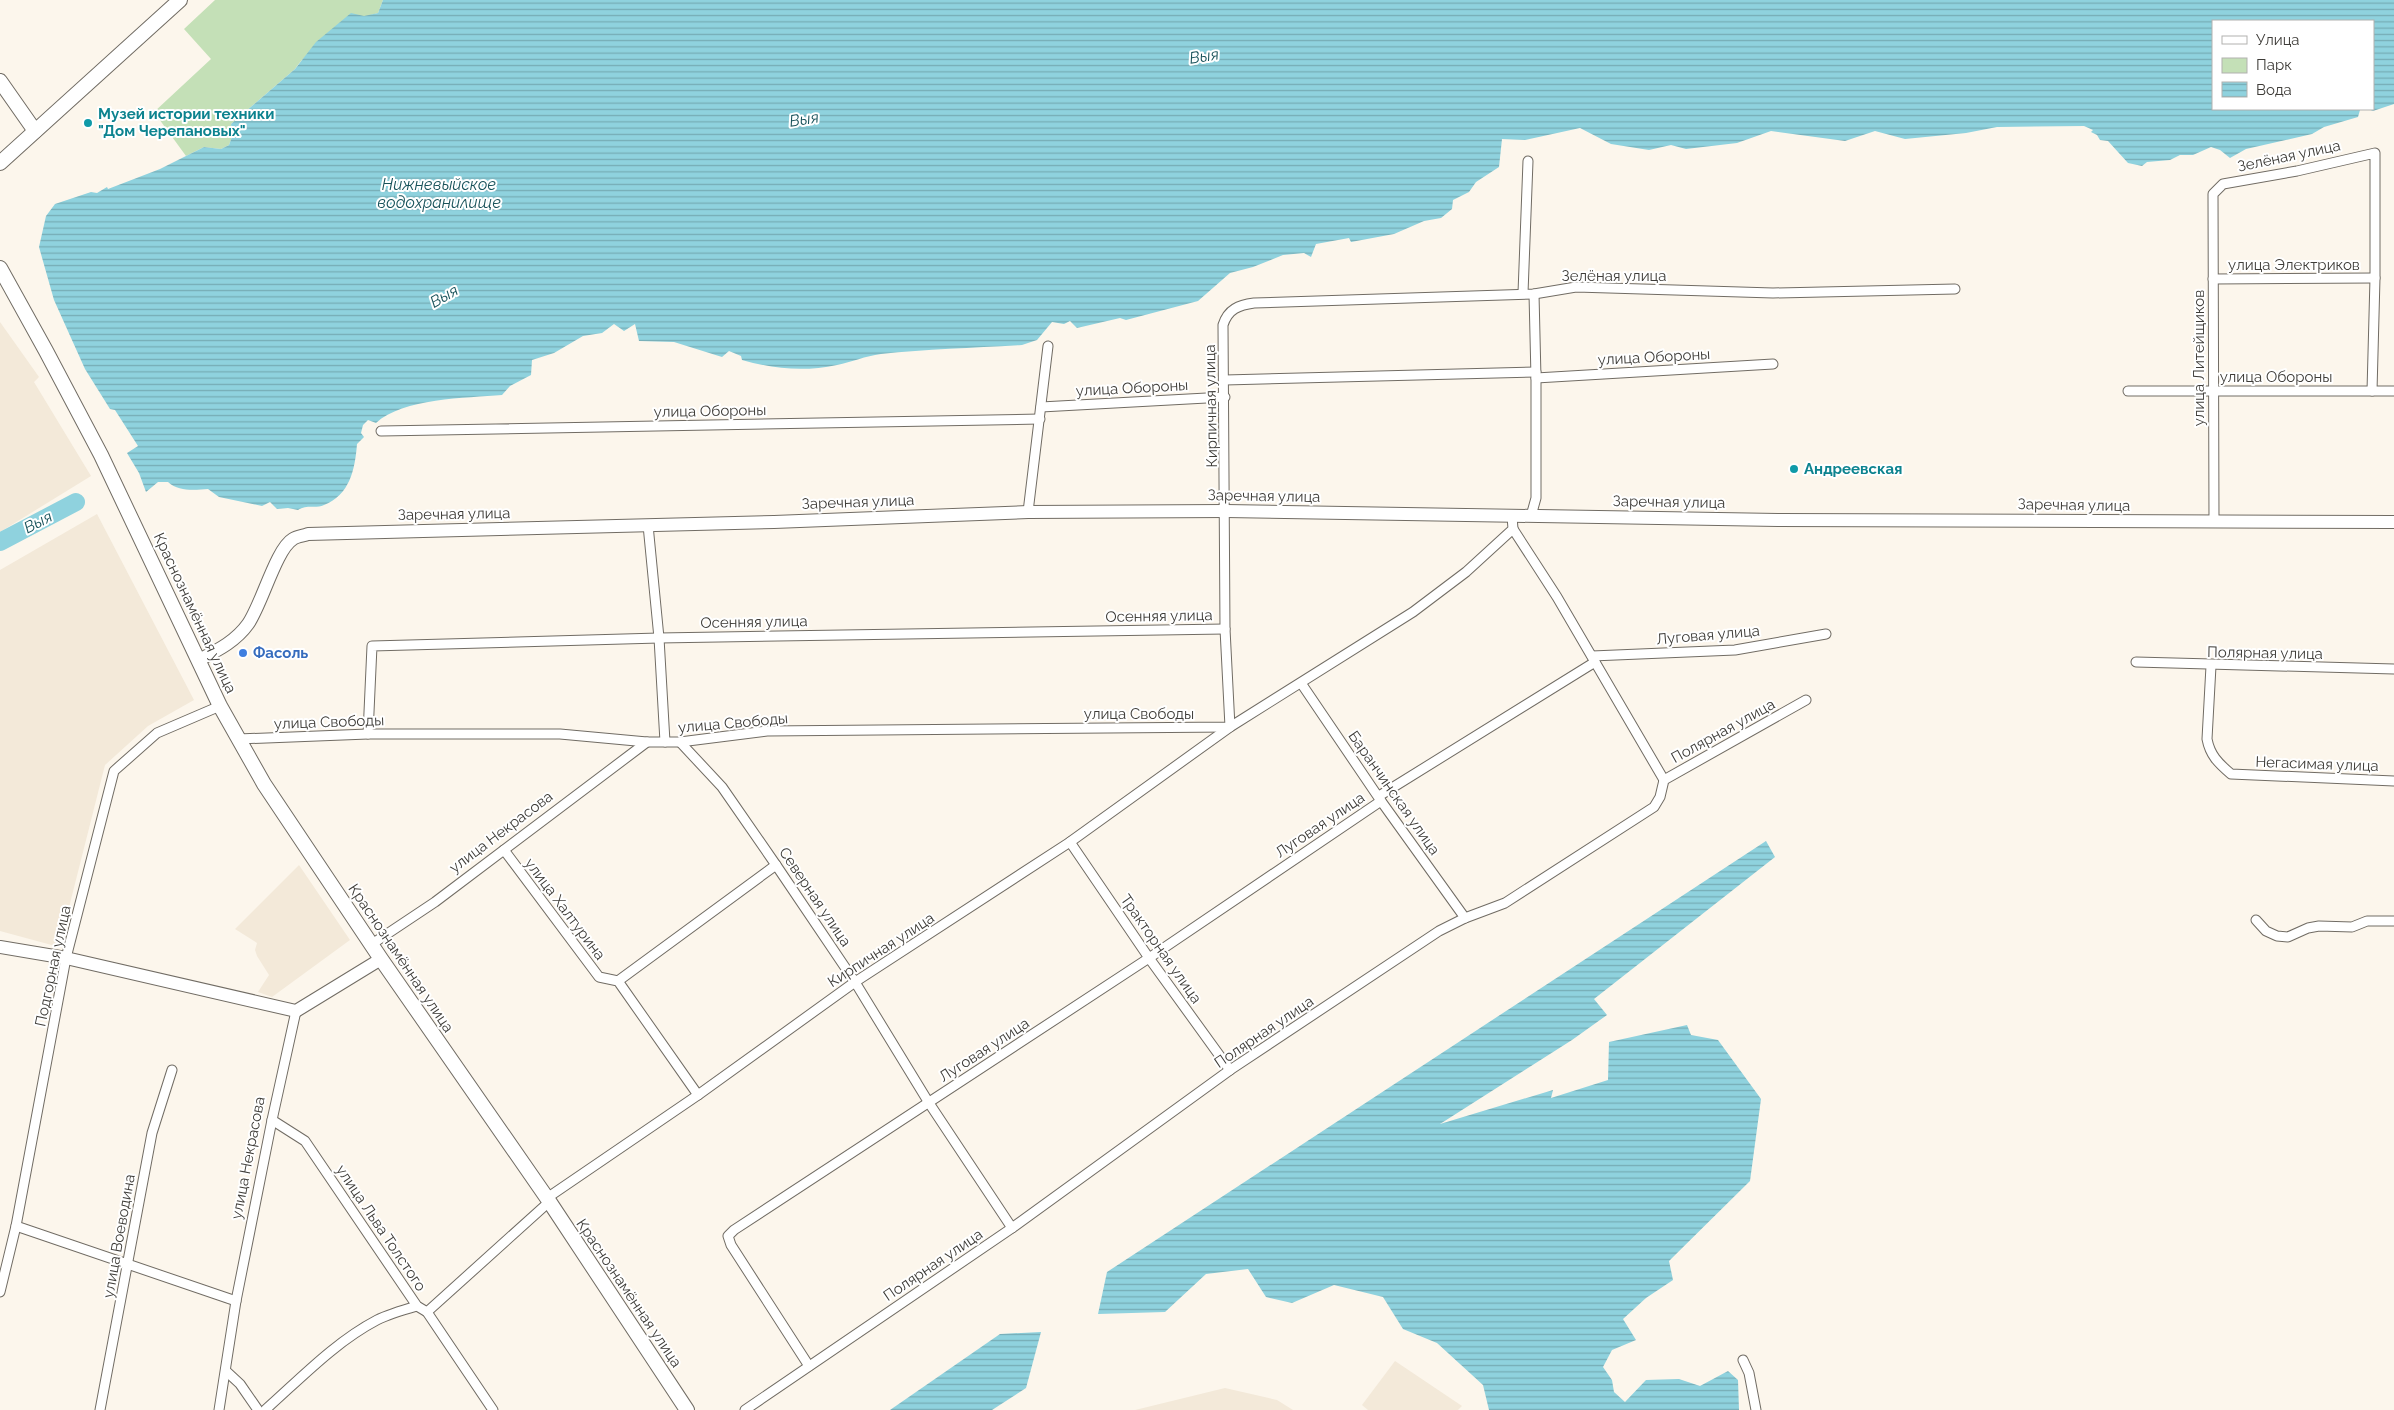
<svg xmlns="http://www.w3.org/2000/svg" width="2394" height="1410" viewBox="0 0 2394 1410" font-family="Raleway,sans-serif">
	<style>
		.built { fill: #f3e9d9 }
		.green { fill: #c4e0b7 }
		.water { fill: url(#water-rules) }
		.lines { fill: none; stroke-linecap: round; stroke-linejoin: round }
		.river { stroke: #8fd2de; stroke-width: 18 }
		.street-casing { stroke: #716c64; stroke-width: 11 }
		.secondary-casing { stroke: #716c64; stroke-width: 14 }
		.primary-casing { stroke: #716c64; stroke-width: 16 }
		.street { stroke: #fff; stroke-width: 9 }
		.secondary { stroke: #fff; stroke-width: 12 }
		.primary { stroke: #fff; stroke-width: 14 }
		.culture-dot { fill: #0f9aa8; stroke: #fff; stroke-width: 2 }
		.shop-dot { fill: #3f7fe0; stroke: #fff; stroke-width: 2 }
		.labels { text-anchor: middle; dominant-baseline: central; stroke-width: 4; stroke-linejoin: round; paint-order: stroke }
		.culture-label { font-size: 15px; font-weight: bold; fill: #0d838f; stroke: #fff; text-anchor: start }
		.street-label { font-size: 15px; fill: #3e3c38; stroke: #fff }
		.shop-label { font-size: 15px; font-weight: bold; fill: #366cbe; stroke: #fff; text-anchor: start }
		.water-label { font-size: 16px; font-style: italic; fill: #18525a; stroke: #fff }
	</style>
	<defs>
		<pattern id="water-rules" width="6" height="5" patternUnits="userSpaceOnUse" patternTransform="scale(1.25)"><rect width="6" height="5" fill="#8fd2de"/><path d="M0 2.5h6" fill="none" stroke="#76acb5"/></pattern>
	</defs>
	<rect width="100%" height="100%" fill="#fcf6ec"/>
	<g class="built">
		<polygon points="0,322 39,377 34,382 91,476 0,532"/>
		<polygon points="97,514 194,700 148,726 105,765 59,947 0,931 0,570"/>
		<polygon points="299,865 350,940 272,997 258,992 269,975 257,956 255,950 257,943 235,929"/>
		<polygon points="1395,1361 1462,1406 1458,1410 1368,1410 1362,1405"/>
		<polygon points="1225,1388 1277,1400 1293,1410 1135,1410"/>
	</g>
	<path class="green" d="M215 0H383L378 13C355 18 307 49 295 69L231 124 233 134 229 145 221 149 204 147 186 156 154 112 211 59 184 29Z"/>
	<g class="water">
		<path d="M383 0H2394V104L2373 111 2368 109H2373V21H2213V109H2363L2360 110 2358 117 2324 127 2312 134 2246 149 2230 158 2220 150 2211 147 2193 155H2180L2170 160 2147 162 2142 166 2128 163 2108 141 2100 140 2097 135 2091 132 2093 130 2084 126 1997 127 1966 133 1905 139 1875 131 1845 141 1771 131 1737 143 1686 149 1671 145 1649 150 1611 144 1580 128 1525 140 1502 139 1499 167 1476 182 1469 192 1453 200 1452 209 1441 218 1424 221 1394 234 1351 242 1349 238 1316 244 1311 257 1304 253 1283 255 1253 267 1230 273 1198 301 1126 320 1120 318 1077 328 1070 321 1064 324 1052 322 1037 340 1022 345C975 348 928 349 881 354 865 356 852 362 837 365 804 372 774 369 742 360L741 356 729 351 722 357 674 342 639 341 635 324 624 331 614 324 602 333 583 336 554 353 532 360 531 375 510 386 502 395C466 398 403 398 376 423L368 420 363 425 361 433 364 437 357 444C355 469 350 495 324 505 316 509 307 504 298 510L288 508 277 509 270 502 262 506 219 497 208 489C195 490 179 492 168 482H158L146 492 139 473 127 453 138 446 115 410 110 409 85 369 54 300 39 247 46 216 55 204 91 192 97 193 107 187 108 189 160 169 204 147 221 149 229 145 233 134 231 124 295 69 316 42 351 13 364 16 378 13Z"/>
		<polygon points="1766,841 1775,857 1594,999 1607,1015 1572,1040 1440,1124 1553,1090 1551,1098 1608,1080 1609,1042 1687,1025 1691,1035 1718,1040 1761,1099 1750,1181 1669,1261 1673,1280 1646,1298 1623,1319 1636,1340 1612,1350 1603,1367 1612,1380 1614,1392 1625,1402 1646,1380 1679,1379 1700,1386 1728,1371 1738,1380 1739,1410 1489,1410 1483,1385 1437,1343 1403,1329 1383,1297 1334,1285 1292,1303 1266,1297 1248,1269 1206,1274 1165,1312 1098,1314 1107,1272"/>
		<polygon points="1041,1332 1026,1388 992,1410 890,1410 1000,1334"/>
	</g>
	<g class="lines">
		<polyline class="river" points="0,542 76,502"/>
		<defs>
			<g id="street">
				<polyline points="2213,279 2375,278"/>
				<polyline points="1523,293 1528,161"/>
				<polyline points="1536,378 1773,364"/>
				<polyline points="1225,380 1536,372"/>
				<polyline points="2128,391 2394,391"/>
				<polyline points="1041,407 1225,397"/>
				<polyline points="381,431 1040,419"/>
				<polyline points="1028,512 1048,346"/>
				<polyline points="1531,516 1536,498 1536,378 1534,294"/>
				<polyline points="2214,522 2213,194 2223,184 2297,171 2375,153 2375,278 2372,391"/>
				<polyline points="648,525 659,638 665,742"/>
				<polyline points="1513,529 1557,597 1664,780"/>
				<polyline points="1592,656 1735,650 1826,634"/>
				<polyline points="2136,662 2394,669"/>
				<path d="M2211 666 2207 739C2210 755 2218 763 2231 774L2394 781"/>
				<polyline points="1301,683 1381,801 1465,918"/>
				<polyline points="368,734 372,646 659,638 1225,629"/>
				<path d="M238 739 368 734H560L647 742H680L767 731 1230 727 1225 629 1223 325C1228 309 1239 305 1254 303L1534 294 1576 287 1773 293 1955 289"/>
				<polyline points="680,742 722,787 776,865 855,982 929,1103 1012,1228"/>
				<polyline points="1379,796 1595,662"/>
				<polyline points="1070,842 1149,958 1230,1070"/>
				<polyline points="504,850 599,977 618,981 698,1095"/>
				<polyline points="2256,920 2266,931 2277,936 2288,937 2308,928 2319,926 2352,927 2367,921 2394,921"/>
				<polyline points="372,944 435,902 647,742"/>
				<polyline points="618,981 776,865"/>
				<polyline points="272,1120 305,1141 417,1306 427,1312 493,1410"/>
				<polyline points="547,1198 698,1095 855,982 1070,842 1230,727 1413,612 1466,572 1513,529 1512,516"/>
				<polyline points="16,1226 236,1301"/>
				<polyline points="0,1292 16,1226 66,958 114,771 157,733 220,706"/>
				<polyline points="427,1312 549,1202"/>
				<polyline points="1743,1360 1749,1373 1756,1410"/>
				<polyline points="809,1366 731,1245 728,1236 734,1230 1149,958 1381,801"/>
				<polyline points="226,1371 240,1384 258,1410"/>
				<polyline points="100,1410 152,1133 172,1070"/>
				<polyline points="219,1410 236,1301 272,1120 296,1011"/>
				<path d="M265 1410C300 1379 335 1342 377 1320 389 1314 403 1310 417 1306"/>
				<polyline points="745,1410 1012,1228 1230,1070 1439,931 1465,918 1505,903 1654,807 1660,797 1664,780 1806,700"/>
			</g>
			<g id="secondary">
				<path d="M199 660C218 650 236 641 248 624 262 604 276 549 293 539 297 536 303 536 308 534L774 522 1028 512 1226 511 1778 520 2394 522"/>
				<polyline points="0,947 66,958 296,1011 381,959"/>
			</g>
			<g id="primary">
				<polyline points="0,81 35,131"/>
				<polyline points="0,163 180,0"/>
				<polyline points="0,268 46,351 101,455 220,706 264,784 381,959 547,1198 687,1410"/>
			</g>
		</defs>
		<use href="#street" class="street-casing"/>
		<use href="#secondary" class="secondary-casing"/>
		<use href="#primary" class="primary-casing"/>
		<use href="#street" class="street"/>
		<use href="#secondary" class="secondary"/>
		<use href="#primary" class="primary"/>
	</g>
	<g class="culture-dot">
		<circle cx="88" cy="123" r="5"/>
		<circle cx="1794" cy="469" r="5"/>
	</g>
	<circle class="shop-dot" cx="243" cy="653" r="5"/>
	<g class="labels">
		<g class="culture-label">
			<text x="98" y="114">Музей истории техники<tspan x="98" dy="17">"Дом Черепановых"</tspan></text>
			<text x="1804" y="469">Андреевская</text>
		</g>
		<g class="street-label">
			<text transform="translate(2289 156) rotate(-12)">Зелёная улица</text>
			<text x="2294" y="265">улица Электриков</text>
			<text x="1614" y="276">Зелёная улица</text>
			<text transform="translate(1654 357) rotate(-3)">улица Обороны</text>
			<text transform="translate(2199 358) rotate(-90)">улица Литейщиков</text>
			<text x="2276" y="377">улица Обороны</text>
			<text transform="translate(1132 388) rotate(-3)">улица Обороны</text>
			<text transform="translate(1211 406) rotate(-91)">Кирпичная улица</text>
			<text transform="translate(710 411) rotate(-1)">улица Обороны</text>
			<text transform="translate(1264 496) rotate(1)">Заречная улица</text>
			<text transform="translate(858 502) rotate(-2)">Заречная улица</text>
			<text transform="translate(1669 502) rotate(1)">Заречная улица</text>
			<text transform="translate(2074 505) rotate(1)">Заречная улица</text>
			<text transform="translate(454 514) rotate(-1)">Заречная улица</text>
			<text transform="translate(195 613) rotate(65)">Краснознамённая улица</text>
			<text transform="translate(1159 616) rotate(-1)">Осенняя улица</text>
			<text transform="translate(754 622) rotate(-1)">Осенняя улица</text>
			<text transform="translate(1708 635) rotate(-5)">Луговая улица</text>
			<text transform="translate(2265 653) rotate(1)">Полярная улица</text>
			<text x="1139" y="714">улица Свободы</text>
			<text transform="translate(329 722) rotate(-2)">улица Свободы</text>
			<text transform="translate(733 723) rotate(-5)">улица Свободы</text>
			<text transform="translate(1723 731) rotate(-29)">Полярная улица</text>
			<text transform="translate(2317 764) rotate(2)">Негасимая улица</text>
			<text transform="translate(1394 793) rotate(55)">Баранчинская улица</text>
			<text transform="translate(1320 825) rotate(-34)">Луговая улица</text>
			<text transform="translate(501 832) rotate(-37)">улица Некрасова</text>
			<text transform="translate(815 897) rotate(56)">Северная улица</text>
			<text transform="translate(565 909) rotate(53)">улица Халтурина</text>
			<text transform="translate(1161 949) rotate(55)">Тракторная улица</text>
			<text transform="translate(881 950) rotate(-33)">Кирпичная улица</text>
			<text transform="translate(401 958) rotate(56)">Краснознамённая улица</text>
			<text transform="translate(53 966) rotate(-78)">Подгорная улица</text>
			<text transform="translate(1264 1032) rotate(-34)">Полярная улица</text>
			<text transform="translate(984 1050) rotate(-33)">Луговая улица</text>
			<text transform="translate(248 1158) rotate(-79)">улица Некрасова</text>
			<text transform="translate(381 1228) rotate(56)">улица Льва Толстого</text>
			<text transform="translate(119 1236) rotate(-80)">улица Воеводина</text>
			<text transform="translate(933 1265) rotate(-34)">Полярная улица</text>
			<text transform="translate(629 1293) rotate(56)">Краснознамённая улица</text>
		</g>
		<g class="shop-label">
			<text x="253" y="653">Фасоль</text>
		</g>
		<g class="water-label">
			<text transform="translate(1204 56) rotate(-9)">Выя</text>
			<text transform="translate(804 119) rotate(-9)">Выя</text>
			<text x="439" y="184">Нижневыйское<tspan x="439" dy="18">водохранилище</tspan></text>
			<text transform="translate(444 296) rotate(-30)">Выя</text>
			<text transform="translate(38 522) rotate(-28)">Выя</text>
		</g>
	</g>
	<rect x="2212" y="20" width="162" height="90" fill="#ffffff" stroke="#b2b1af"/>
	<rect x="2222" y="36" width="25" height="8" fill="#ffffff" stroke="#b2b1af"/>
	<text x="2256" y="45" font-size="15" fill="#3e3c38">Улица</text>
	<rect x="2222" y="58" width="25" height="15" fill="#c4e0b7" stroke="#b2b1af"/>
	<text x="2256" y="70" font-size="15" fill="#3e3c38">Парк</text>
	<rect x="2222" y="82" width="25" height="15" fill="url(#water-rules)" stroke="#b2b1af"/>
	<text x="2256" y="95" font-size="15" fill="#3e3c38">Вода</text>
</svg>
